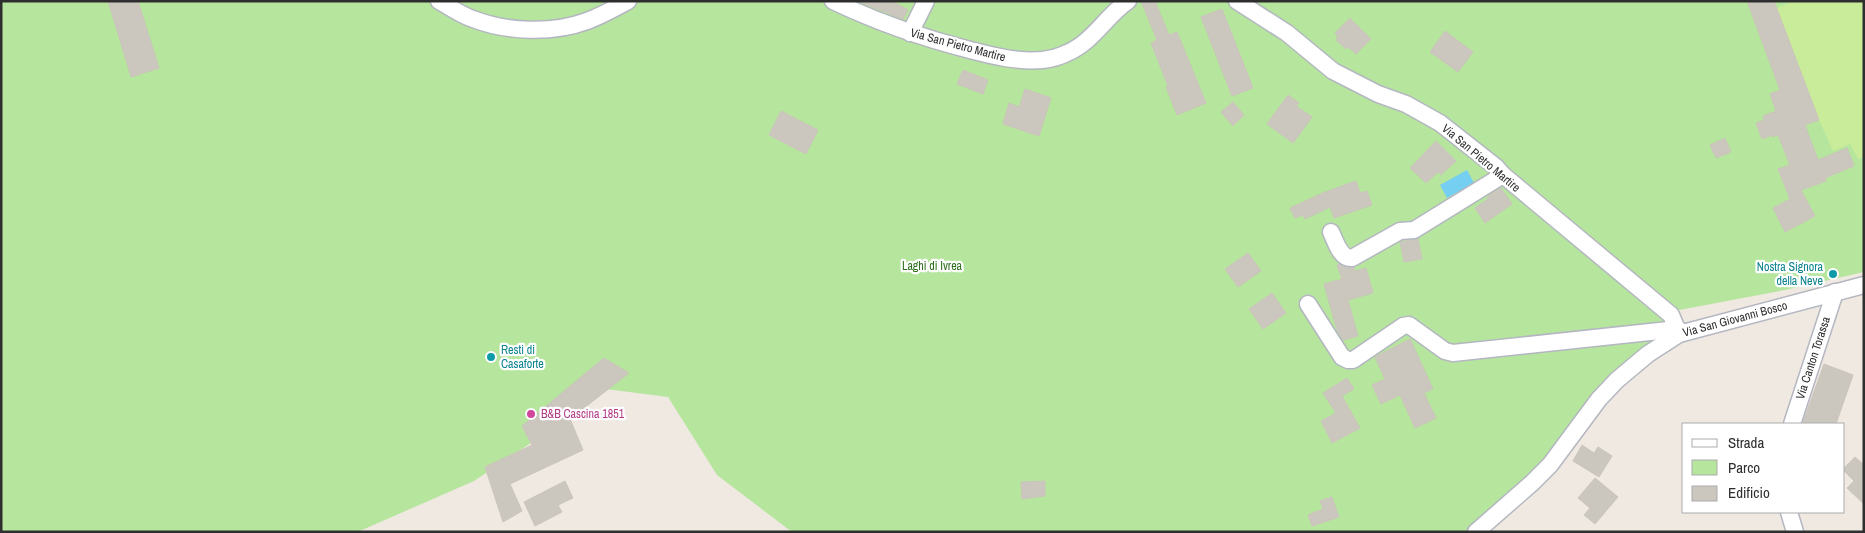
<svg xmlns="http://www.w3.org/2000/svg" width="1865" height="533" viewBox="0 0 1865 533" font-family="'Archivo Narrow',sans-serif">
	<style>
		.green { fill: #b6e59e }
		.pitch { fill: #c9ec9a }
		.water { fill: #75cff0 }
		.building { fill: #cbc7bf; stroke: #cbc5ba }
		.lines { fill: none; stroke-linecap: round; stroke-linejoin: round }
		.minor-casing { stroke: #b4b7c1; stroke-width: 19 }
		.minor { stroke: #fff; stroke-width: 16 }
		.culture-dot { fill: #0f9aa8; stroke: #fff; stroke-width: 2 }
		.hotel-dot { fill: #d1479c; stroke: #fff; stroke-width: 2 }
		.labels { text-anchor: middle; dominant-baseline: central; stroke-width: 4.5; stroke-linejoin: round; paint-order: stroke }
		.street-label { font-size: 12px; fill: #2e2e2e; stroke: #fff }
		.park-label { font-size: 12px; fill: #2c6e1b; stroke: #fff }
		.culture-label { font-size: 12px; fill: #0d838f; stroke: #fff; text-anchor: end }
		.hotel-label { font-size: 12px; fill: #b23c85; stroke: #fff; text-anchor: start }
	</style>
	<rect width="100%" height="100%" fill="#efe9e1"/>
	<polygon class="green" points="1,1 1864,1 1864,272 1785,290 1674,311 1649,360 1477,532 792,532 717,475 668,397 598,388 546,433 474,481 362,530 354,532 1,532"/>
	<polygon class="pitch" points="1794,1 1864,1 1864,157 1858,159 1850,144 1833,151 1819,120 1777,8"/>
	<polygon class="water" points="1467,170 1474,183 1447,198 1440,185"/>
	<g class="building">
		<polygon points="108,1 138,1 159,68 131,77"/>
		<polygon points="858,1 892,1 908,10 903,19"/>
		<polygon points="1141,1 1155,1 1169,35 1177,32 1206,103 1177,115 1166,87 1168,86 1151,43 1157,40"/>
		<polygon points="1747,1 1774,1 1819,120 1805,125 1818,160 1847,148 1854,166 1825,178 1826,181 1801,190 1815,216 1785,232 1773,208 1790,199 1778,169 1790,165 1778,135 1773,137 1772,135 1762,139 1756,123 1764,120 1763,116 1776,111 1770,94 1780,90"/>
		<polygon points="1222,9 1253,88 1232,96 1201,17"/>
		<polygon points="1350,18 1371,39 1356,54 1348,47 1346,49 1336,40 1338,37 1335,33"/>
		<polygon points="1445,31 1473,52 1458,72 1430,52"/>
		<polygon points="963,70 988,80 983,94 957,84"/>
		<polygon points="1025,89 1051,98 1039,136 1003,124 1009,103 1019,107"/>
		<polygon points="1288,95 1299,103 1296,106 1312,117 1293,143 1267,124"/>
		<polygon points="1233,102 1244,115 1233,126 1221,112"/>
		<polygon points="781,111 818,130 806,154 769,135"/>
		<polygon points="1725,138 1731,152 1716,158 1710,145"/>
		<polygon points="1436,141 1456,161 1441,175 1438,172 1426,183 1410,168"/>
		<polygon points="1356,181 1360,193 1367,191 1372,205 1334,218 1330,207 1305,219 1303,215 1295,218 1290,208 1325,192"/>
		<polygon points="1501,188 1512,204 1485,223 1475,208 1488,199 1487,197"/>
		<polygon points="1418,239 1422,259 1404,262 1400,242"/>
		<polygon points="1248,253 1261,271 1238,287 1225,269"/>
		<polygon points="1339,264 1346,267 1354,267 1355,271 1366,268 1373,293 1348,300 1358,336 1343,340 1337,330 1324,284 1342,279 1337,265"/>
		<polygon points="1272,293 1286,313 1263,329 1249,309"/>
		<polygon points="1410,339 1433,389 1424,393 1436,418 1415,428 1400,395 1381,404 1372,385 1385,379 1375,357"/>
		<polygon points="604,358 629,373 570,419 583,450 510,484 522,511 503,522 485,467 532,445 522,426"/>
		<polygon points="1824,364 1853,375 1836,424 1811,424 1803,422"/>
		<polygon points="1347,378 1354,389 1342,396 1360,428 1332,443 1321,421 1336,413 1323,393"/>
		<polygon points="1582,445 1594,453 1598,447 1612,456 1599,477 1573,461"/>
		<polygon points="1855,457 1864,465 1864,504 1847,488 1854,481 1844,471 1844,468"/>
		<polygon points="1595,478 1618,497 1595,524 1584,515 1590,508 1578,498"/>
		<polygon points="565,481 573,498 558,505 562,512 535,526 524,502"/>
		<polygon points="1045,481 1045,496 1022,499 1021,482"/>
		<polygon points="1332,497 1339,517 1312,526 1308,515 1323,509 1320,501"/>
	</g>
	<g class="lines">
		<defs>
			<g id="minor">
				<path d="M439 1C450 7 461 15 473 19 507 32 552 34 587 21 601 16 615 8 628 1"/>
				<path d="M833 1C877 22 923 38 970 50 993 56 1017 62 1042 60 1051 59 1059 57 1067 53 1093 42 1106 16 1128 1"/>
				<polyline points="1237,1 1287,33 1333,71 1378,94 1406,104 1440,123 1496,167 1503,175 1671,315 1679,334"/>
				<polyline points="910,33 926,1"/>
				<path d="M1331 232C1336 242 1340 259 1352 258L1400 231 1414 230 1503 175"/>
				<polyline points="1308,304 1342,357 1348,360 1353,360 1403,326 1409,325 1445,351 1453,353 1678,329"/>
				<polyline points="1792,424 1835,292"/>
				<polyline points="1789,512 1795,532"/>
				<polyline points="1476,532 1532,483 1550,465 1599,399 1617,380 1648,354 1679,334 1864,285"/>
			</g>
		</defs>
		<use href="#minor" class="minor-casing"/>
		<use href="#minor" class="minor"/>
	</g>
	<g class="culture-dot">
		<circle cx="1833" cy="274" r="5"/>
		<circle cx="491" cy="357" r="5"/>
	</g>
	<circle class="hotel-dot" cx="531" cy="414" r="5"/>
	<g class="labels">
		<g class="street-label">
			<text transform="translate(958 45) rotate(15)">Via San Pietro Martire</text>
			<text transform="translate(1481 158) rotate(40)">Via San Pietro Martire</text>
			<text transform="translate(1735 319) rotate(-15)">Via San Giovanni Bosco</text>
			<text transform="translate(1813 358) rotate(-72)">Via Canton Torassa</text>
		</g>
		<g class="park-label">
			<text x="932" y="266">Laghi di Ivrea</text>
		</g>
		<g class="culture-label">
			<text x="1823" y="267">Nostra Signora<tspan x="1823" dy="14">della Neve</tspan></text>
			<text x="501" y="350" text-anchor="start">Resti di<tspan x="501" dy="14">Casaforte</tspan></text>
		</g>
		<g class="hotel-label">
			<text x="541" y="414">B&amp;B Cascina 1851</text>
		</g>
	</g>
	<rect width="1865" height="533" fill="none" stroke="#2e2e2e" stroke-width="5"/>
	<rect x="1682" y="423" width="162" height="90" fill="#ffffff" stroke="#ababab"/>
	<rect x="1692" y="439" width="25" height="8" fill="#ffffff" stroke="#ababab"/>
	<text x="1728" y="448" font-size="15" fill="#2e2e2e">Strada</text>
	<rect x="1692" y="460" width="25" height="15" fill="#b6e59e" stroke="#ababab"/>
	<text x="1728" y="473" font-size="15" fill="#2e2e2e">Parco</text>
	<rect x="1692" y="486" width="25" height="15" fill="#cbc7bf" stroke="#ababab"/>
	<text x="1728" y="498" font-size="15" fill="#2e2e2e">Edificio</text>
</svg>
